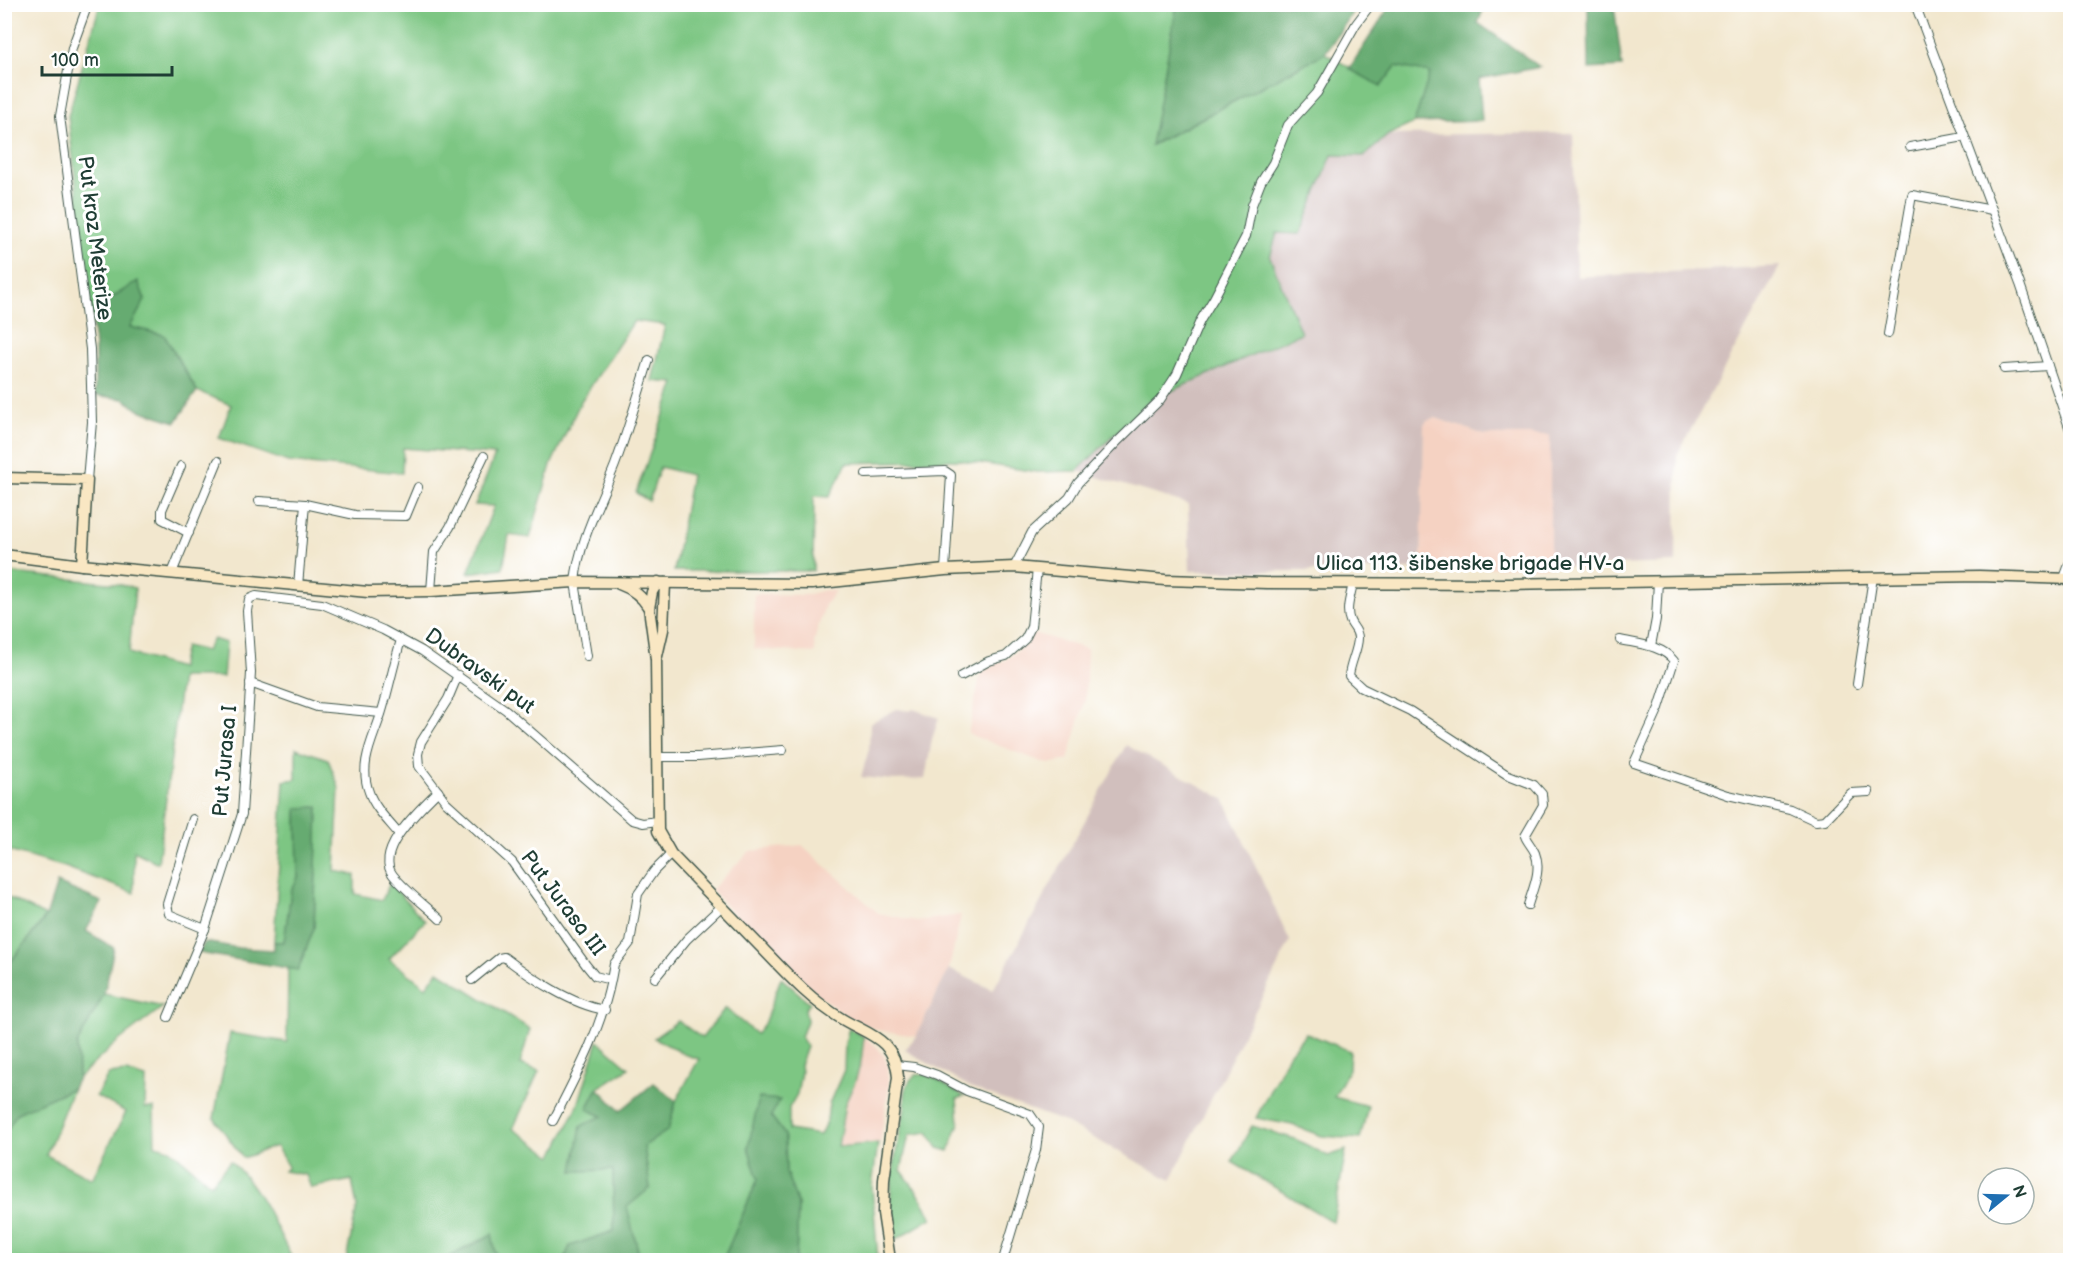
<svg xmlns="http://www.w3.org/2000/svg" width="2075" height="1265" viewBox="0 0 2075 1265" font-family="'Balsamiq Sans',sans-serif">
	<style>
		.built { fill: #f5d2c2 }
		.industrial { fill: #d1bfbd }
		.green { fill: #7dc683; stroke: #4e825c; stroke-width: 1.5 }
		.forest { fill: #66ab71; stroke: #427452; stroke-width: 1.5 }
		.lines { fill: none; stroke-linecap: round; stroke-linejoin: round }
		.street-casing { stroke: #3f564b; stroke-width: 10 }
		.secondary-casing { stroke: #3f564b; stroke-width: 13 }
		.street { stroke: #fff; stroke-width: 8 }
		.secondary { stroke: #f9e7c3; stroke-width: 10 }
		.labels { text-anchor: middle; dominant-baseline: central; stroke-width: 6; stroke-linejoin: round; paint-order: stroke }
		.street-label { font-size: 21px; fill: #1f3d34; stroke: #fff }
	</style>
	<rect width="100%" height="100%" fill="#fff"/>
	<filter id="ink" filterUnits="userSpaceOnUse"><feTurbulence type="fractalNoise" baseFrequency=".0167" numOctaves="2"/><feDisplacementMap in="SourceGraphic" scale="12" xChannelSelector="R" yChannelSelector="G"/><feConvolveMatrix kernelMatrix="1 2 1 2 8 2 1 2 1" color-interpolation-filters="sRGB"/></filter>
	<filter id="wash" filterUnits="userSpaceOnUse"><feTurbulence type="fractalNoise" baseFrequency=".008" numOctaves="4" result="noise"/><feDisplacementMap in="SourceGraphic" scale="24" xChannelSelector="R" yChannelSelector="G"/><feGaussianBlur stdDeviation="1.35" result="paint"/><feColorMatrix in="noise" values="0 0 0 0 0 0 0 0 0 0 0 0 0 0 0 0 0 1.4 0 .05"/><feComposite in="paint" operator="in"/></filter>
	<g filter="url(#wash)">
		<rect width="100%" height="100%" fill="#f2e7ce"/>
		<g class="built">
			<polygon points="1436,418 1485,435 1551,435 1550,567 1421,569 1424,424 1427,419"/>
			<polygon points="825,590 835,591 825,605 814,641 815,653 754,649 754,594 805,595"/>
			<polygon points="1030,632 1087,649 1085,701 1068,760 1048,764 968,734 982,667 1004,661 1014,654 1022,647"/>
			<polygon points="802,845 878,913 917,921 961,915 949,969 916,1036 877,1030 849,1018 805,985 711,890 750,851"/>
			<polygon points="864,1037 877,1047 884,1056 888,1067 889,1085 880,1142 838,1147 845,1104 855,1082"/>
		</g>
		<g class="industrial">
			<polygon points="1573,133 1577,277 1780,266 1677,455 1676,563 1550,567 1550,435 1485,435 1436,418 1427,420 1424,424 1421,569 1321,571 1190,571 1188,504 1077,471 1149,401 1301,334 1270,257 1277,233 1300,234 1332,154 1365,156 1388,135"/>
			<polygon points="897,709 910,711 913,709 939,718 932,739 925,779 893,780 861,777 869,749 870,723"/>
			<polygon points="1126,745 1224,799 1290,941 1171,1180 1062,1121 973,1089 905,1050 916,1036 949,969 993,990"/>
		</g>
		<g class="green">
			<polygon points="100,4 1177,5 1152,145 1325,53 1381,86 1396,66 1431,73 1414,123 1388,135 1365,156 1332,155 1300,234 1277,233 1270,257 1301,333 1149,401 1077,471 1037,472 960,460 847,463 829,497 814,496 813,571 674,571 691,475 660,467 649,501 636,493 675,383 652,381 665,325 634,321 581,401 551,465 530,538 509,535 503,568 468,573 494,506 475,505 495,455 403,448 402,473 288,462 219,438 231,405 197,391 164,335 130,327 145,300 138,282 91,311 68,116"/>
			<polygon points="4,572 117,584 135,588 129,653 180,668 185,646 206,651 213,639 226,643 223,677 181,677 158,863 134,851 134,893 65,867 5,850"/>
			<polygon points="296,748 328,759 339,788 335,871 355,875 355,894 382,900 390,883 425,921 389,959 426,987 438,971 530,1029 520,1064 539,1071 513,1129 553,1156 578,1105 598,1041 629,1068 598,1088 587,1109 602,1116 573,1171 613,1170 614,1231 570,1246 564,1260 497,1260 492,1235 444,1260 346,1260 357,1207 352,1180 311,1188 306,1175 284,1171 288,1167 276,1146 243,1158 214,1118 230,1033 287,1042 288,968 298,970 314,928 318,807 297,809 298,877 291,893 284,942 274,942 284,781 296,779"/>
			<polygon points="5,896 46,916 5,969"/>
			<polygon points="781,978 810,1003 805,1009 807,1021 801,1037 807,1047 800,1065 801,1072 797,1094 789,1108 789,1130 820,1135 827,1120 829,1104 844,1070 845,1043 849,1028 864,1037 861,1062 855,1082 845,1104 838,1147 878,1143 872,1186 878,1260 796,1260 798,1205 786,1172 785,1135 771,1116 748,1147 758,1179 723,1260 625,1260 638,1250 626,1207 650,1188 644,1146 668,1130 676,1101 699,1059 686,1055 654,1038 678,1021 702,1038 725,1008 756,1034 764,1024"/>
			<polygon points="104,994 163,1007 117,1042 78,1078 77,1044"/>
			<polygon points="1306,1033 1350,1051 1349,1069 1334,1097 1368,1106 1360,1139 1322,1136 1292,1125 1256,1118 1288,1055"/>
			<path d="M126 1072 146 1078 145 1108H154L155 1145 170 1149 211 1184 230 1161C260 1187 275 1226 293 1260H5L4 1134 17 1113 73 1088 46 1155 92 1179 126 1112 96 1096 109 1074Z"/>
			<path d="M916 1074C932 1072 950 1090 964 1096L957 1099 959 1123 949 1151 938 1148 928 1132 909 1135 901 1170 918 1193 932 1218 895 1240C883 1211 897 1144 904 1113 906 1106 904 1097 906 1090 907 1083 911 1079 916 1074Z"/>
			<polygon points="1252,1126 1295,1139 1328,1156 1346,1150 1333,1222 1232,1162"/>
		</g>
		<g class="forest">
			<polygon points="1391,4 1485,5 1478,23 1540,67 1479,79 1482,121 1414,123 1430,73 1396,66 1381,86 1349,69"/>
			<polygon points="1177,5 1177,4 1358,5 1325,53 1151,145"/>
			<polygon points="1588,5 1614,5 1622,67 1589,69"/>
			<polygon points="138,281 145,300 130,327 164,335 197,391 176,422 139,410 124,399 95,395 95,347 91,311"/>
			<polygon points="318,807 314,928 298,970 199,953 205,942 239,948 274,950 274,942 284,942 291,892 298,877 297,808"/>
			<polygon points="57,883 102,902 86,931 114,948 104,994 77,1044 78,1078 73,1088 17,1113 5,1134 5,969 46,917"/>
			<polygon points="654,1083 676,1101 668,1130 644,1146 650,1188 627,1207 638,1251 625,1260 564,1260 570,1246 614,1231 613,1170 573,1171 581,1126 602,1116 587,1109 598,1088 620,1111"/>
			<polygon points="759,1098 780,1100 771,1116 785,1135 786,1172 798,1205 796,1260 723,1260 758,1179 748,1147"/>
			<polygon points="492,1234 497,1260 444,1260"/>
		</g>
	</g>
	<g filter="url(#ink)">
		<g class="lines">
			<defs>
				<g id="street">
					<polyline points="1915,4 2020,284 2070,430"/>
					<polyline points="1910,147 1964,137"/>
					<polyline points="1888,334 1912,195 1992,210"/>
					<polyline points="2004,369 2048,366"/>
					<polyline points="181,466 162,510 162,519 189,533"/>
					<polyline points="866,474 945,471 951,475 945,570"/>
					<polyline points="87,480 92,422 90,349 60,116 72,48 88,4"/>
					<polyline points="259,501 305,504 355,515 406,516 418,487"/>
					<polyline points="1014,567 1032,532 1069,498 1078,483 1116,443 1160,400 1177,374 1200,321 1214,298 1246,236 1252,205 1261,182 1273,163 1288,125 1317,93 1356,24 1371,4"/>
					<polyline points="172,573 218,461"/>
					<polyline points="2064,578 2070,562"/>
					<path d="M1353 583C1351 595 1345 609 1350 621 1353 628 1358 630 1358 638 1358 650 1350 663 1349 676L1362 688 1410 711 1506 774 1534 785 1542 794 1543 805 1525 836C1527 842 1532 846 1535 853 1542 870 1533 888 1528 905"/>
					<polyline points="298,586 305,504"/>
					<polyline points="431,591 434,552 450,527 484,456"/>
					<path d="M1620 640C1638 644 1662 645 1674 661L1659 708 1634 763 1728 795 1790 809 1816 821 1825 820 1851 793 1869 792"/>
					<polyline points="1651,646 1656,619 1658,581"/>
					<path d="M587 656 575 582C579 541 600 503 615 465 628 430 638 395 649 360"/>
					<polyline points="458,675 448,699 421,742 418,754 419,766 446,802 512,862 586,965 595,976 611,980 614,964 630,943 638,894 654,871 671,854"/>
					<polyline points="961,676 989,661 1006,656 1025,639 1031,627 1037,569"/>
					<polyline points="250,683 317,707 381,713"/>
					<polyline points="1857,684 1873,577"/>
					<polyline points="657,757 698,757 783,750"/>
					<path d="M438 791C423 807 373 850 393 875 406 891 425 905 440 919"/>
					<polyline points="193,819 167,904 169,914 205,929"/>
					<path d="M398 833C388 821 374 807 369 792 358 763 374 738 382 711 389 688 394 663 401 640"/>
					<polyline points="655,978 687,939 722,906"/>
					<path d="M472 980 499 958 504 957C530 977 572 1005 605 1010"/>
					<polyline points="168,1017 205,929 242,814 251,673 247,611 249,599 256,596 322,604 383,630 422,651 506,710 632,820 643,823 657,821"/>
					<polyline points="896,1065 914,1067 937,1075 967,1091 1030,1114 1039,1127 1036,1150 1003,1260"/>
					<path d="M553 1121C576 1076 601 1030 611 980"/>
				</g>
				<g id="secondary">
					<polyline points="4,478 87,480 82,565"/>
					<polyline points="4,555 82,565 368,592 431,591 575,582 812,584 945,570 1014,567 1165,580 1267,583 1508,584 1979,576 2070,579"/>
					<path d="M658 582 652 592 649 608 656 659 658 831 671 854C700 884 730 915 760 946 785 972 810 1000 842 1019 869 1035 895 1039 898 1077L884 1180 883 1213 890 1260"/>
					<path d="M619 584C633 589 642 596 649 608"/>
					<polyline points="657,656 663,630 665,583"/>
				</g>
			</defs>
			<use href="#street" class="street-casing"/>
			<use href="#secondary" class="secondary-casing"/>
			<use href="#street" class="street"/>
			<use href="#secondary" class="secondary"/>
		</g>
	</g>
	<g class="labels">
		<g class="street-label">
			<text transform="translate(95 238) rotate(83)">Put kroz Meterize</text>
			<text x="1470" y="563">Ulica 113. šibenske brigade HV-a</text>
			<text transform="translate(480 671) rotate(36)">Dubravski put</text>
			<text transform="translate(225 761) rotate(-85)">Put Jurasa I</text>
			<text transform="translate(563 903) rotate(53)">Put Jurasa III</text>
		</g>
	</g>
	<rect width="2075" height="1265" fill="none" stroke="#fff" stroke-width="24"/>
	<g transform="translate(2006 1196) rotate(71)"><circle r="28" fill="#ffffff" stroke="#a5b1ae" stroke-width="1.5"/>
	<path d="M0-4.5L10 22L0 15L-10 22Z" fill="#1f6fb2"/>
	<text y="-9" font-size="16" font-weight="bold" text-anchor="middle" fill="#1f3d34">N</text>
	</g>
	<path d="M42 66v9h130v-9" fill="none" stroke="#1f3d34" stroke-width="3"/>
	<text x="51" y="66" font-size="18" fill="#1f3d34" stroke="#ffffff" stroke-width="4.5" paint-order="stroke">100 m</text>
</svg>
